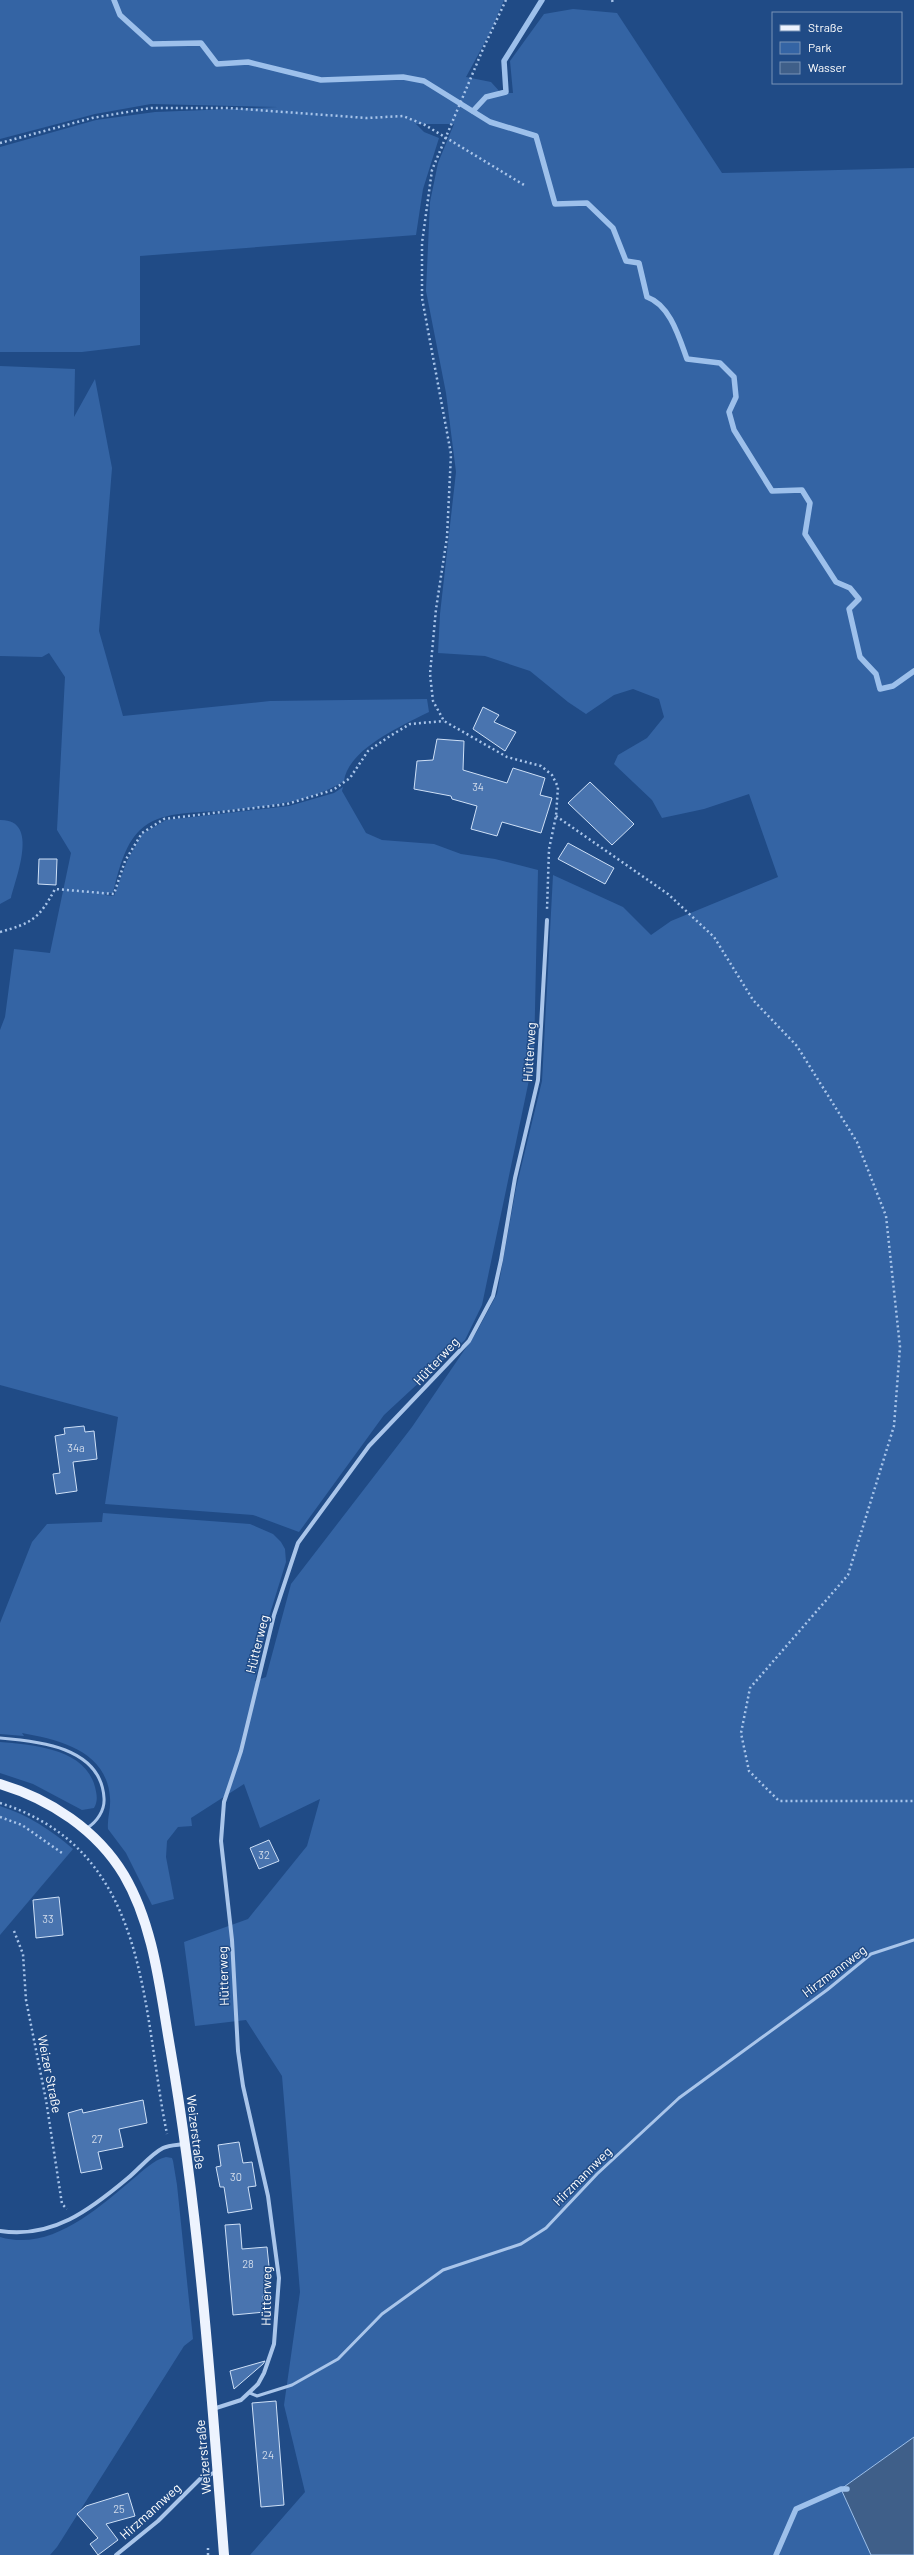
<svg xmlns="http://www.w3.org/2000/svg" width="914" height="2555" viewBox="0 0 914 2555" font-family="Barlow,sans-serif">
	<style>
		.green { fill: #3464a4 }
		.water { fill: #3f5f89; stroke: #9dc0eb }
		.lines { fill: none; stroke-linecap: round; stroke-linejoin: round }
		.stream { stroke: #9dc0eb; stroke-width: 5.5 }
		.building { fill: #4974af; stroke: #cee0f7 }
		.path { stroke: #a9c5ea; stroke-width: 2.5; stroke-dasharray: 2 3; stroke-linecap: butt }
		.service { stroke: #a9c5ea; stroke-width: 3 }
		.minor { stroke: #a9c5ea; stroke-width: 4 }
		.primary { stroke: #edf3fe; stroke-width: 10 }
		.labels { text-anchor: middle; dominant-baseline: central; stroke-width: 3; stroke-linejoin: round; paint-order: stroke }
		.number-label { font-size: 11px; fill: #d2dceb }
		.street-label { font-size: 13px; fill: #fff; stroke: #204b86 }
	</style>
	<rect width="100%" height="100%" fill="#204b86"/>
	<g class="green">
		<path d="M0 0H504L491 31 466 77 491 82 501 93H513L510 61 544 14 573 9 617 13 722 173 914 168V2437L841 2489 871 2555H250L305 2492 284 2405 300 2292 282 2076 246 2020 195 2026 184 1942 248 1919 307 1846 320 1799 260 1828 244 1784 191 1818 192 1826 178 1827 167 1841 166 1857 174 1899 152 1905 126 1853 108 1829C107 1818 111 1809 110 1798 107 1751 60 1740 22 1733L24 1736 0 1734V1623L32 1542 47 1524 102 1522 103 1513 250 1524 273 1534 281 1542 285 1549 286 1562 268 1620 255 1681 266 1677 291 1584 412 1427 476 1333 497 1294 516 1188 542 1081 553 875 623 907 651 935 671 921 778 877 749 794 704 809 662 818 652 800 614 764 618 755 647 738 664 717 659 699 633 689 614 695 586 714 568 702 530 671 485 656 438 653 440 614 456 472 446 393 426 291 430 202 438 163 454 124H416L424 132 439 138 423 189 416 235 140 256V345L82 352H0V147L96 120 155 112 278 107 151 104 95 114 0 139Z"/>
		<path d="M0 366 75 369 74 417 95 379 112 468 99 631 123 716 270 701 427 699 429 712C403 725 348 749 344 781 308 804 260 807 218 811 193 813 160 811 140 830 124 845 118 873 113 893H106L105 895 114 896 127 861 142 834 166 820 289 806 334 793 343 787 342 791 366 833 382 840 434 844 461 854 495 859 538 870 534 1056 482 1305 465 1340 384 1415 299 1532 253 1515 105 1504 118 1417 0 1385V1030L5 1017 14 949 50 953 71 853 57 830 65 677 49 653 42 657 0 656Z"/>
		<path d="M0 820C40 819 16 877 11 898L0 904Z"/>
		<path d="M0 1742C33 1745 85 1748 95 1787 97 1795 98 1801 94 1808L82 1810 33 1784 0 1773Z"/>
		<path d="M0 1806C28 1815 51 1830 73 1849L0 1935Z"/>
		<path d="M166 2157 172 2158 173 2161 177 2185 193 2339 184 2346 57 2547 50 2555H0V2237C51 2252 97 2209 133 2179 143 2171 153 2160 166 2157Z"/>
	</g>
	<polygon class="water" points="914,2437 914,2555 871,2555 841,2489"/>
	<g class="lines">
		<g class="stream">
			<path d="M114 0 120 15 152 44 201 43 217 64 248 62 321 80 403 77 424 81 490 122 536 136 555 204 587 203 613 228 626 261 639 263 647 297C670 305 679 337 687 359L720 363 734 377 736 397 729 412 734 430 772 491 802 490 810 503 805 534 836 582 850 588 859 599 849 609 860 657 876 674 880 689 893 686 914 671"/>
			<polyline points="473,111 486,97 506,92 504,61 542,0"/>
			<polyline points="776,2555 796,2509 841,2489 847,2489"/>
		</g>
	</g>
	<g class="building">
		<polygon points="483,707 499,715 494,722 516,732 505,751 473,729"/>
		<polygon points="437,739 464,741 463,770 507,783 513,768 545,778 540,795 552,798 541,833 502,822 497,836 471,829 477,806 452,799 451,796 414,789 417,761 433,760"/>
		<polygon points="590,782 634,824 612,845 568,803"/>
		<polygon points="568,843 614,868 605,884 558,859"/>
		<polygon points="39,859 57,859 56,885 38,884"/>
		<polygon points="84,1426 85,1432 94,1431 97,1459 73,1462 77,1491 56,1494 53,1474 60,1473 55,1436 65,1434 64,1428"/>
		<polygon points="269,1840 279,1861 259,1869 250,1848"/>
		<polygon points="59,1897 63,1935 36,1938 33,1900"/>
		<polygon points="143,2100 147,2123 119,2129 123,2147 98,2152 102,2169 81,2173 68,2113 82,2109 83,2113"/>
		<polygon points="239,2142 243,2163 252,2162 256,2186 248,2187 252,2209 228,2213 224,2187 220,2187 216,2167 221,2166 218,2145"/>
		<polygon points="240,2224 242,2249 267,2247 270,2276 266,2277 267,2296 263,2296 265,2312 233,2315 225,2225"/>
		<polygon points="265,2361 263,2364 234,2389 230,2371"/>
		<polygon points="276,2401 284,2505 261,2507 252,2403"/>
		<polygon points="128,2493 135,2516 106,2524 118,2540 98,2555 90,2544 98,2538 77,2514 86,2506"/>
	</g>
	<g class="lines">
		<g class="path">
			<polyline points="506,0 483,49 432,170 422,243 422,298 451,454 447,537 436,609 430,674 433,701 444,721 507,757 541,766 552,775 558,787 556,816 549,849 547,910"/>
			<polyline points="612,0 613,3"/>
			<polyline points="0,143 92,118 151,108 229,108 367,118 403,116 425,125 524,185"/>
			<polyline points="556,816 668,894 714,937 753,1000 797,1046 857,1142 886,1216 900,1347 894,1426 848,1575 750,1688 741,1733 749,1771 779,1801 914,1801"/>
			<path d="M0 932C32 923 39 919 55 889L114 894 125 861 142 833 164 819 287 804 333 790 350 778 368 751 390 736 410 724 444 721"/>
			<path d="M0 1803C151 1851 141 2007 167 2134"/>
			<polyline points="0,1817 22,1825 62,1853"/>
			<polyline points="14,1931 23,1954 26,2000 46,2100 62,2204 67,2209"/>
			<polyline points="208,2555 208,2548"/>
		</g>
		<g class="service">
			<path d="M0 1738C38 1741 101 1747 104 1798 105 1810 97 1822 87 1828"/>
			<polyline points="250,2393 257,2396 292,2385 338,2359 382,2314 443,2270 521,2244 546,2228 597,2174 679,2098 827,1990 871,1954 914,1940"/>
		</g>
		<g class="minor">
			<path d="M0 2231C52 2239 90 2210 128 2178 139 2169 151 2154 163 2148 169 2145 178 2145 184 2144"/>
			<polyline points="213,2409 241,2400 258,2384 264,2373 274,2344 279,2278 268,2196 243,2086 238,2051 232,1940 221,1841 224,1802 241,1751 274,1615 298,1543 369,1446 469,1341 493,1296 501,1260 515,1178 538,1080 547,920"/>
			<polyline points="116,2555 158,2521 200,2479 218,2471"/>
		</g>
		<path class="primary" d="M0 1784C50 1799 97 1830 124 1875 154 1926 160 1990 170 2047 199 2214 211 2386 224 2555"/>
	</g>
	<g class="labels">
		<g class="number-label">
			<text x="478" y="786">34</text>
			<text x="76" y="1447">34a</text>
			<text x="264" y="1854">32</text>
			<text x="48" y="1918">33</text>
			<text x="97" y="2138">27</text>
			<text x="236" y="2176">30</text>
			<text x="248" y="2263">28</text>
			<text x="268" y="2454">24</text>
			<text x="119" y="2508">25</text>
		</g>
		<g class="street-label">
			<text transform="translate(529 1052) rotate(-86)">Hütterweg</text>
			<text transform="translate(436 1361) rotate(-47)">Hütterweg</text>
			<text transform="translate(257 1644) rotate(-76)">Hütterweg</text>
			<text transform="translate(834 1971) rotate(-37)">Hirzmannweg</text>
			<text transform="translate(223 1976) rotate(-92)">Hütterweg</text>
			<text transform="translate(50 2074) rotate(79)">Weizer Straße</text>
			<text transform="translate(196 2132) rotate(83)">Weizerstraße</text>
			<text transform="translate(582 2176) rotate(-45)">Hirzmannweg</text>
			<text transform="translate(266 2296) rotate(-89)">Hütterweg</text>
			<text transform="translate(203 2457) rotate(-95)">Weizerstraße</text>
			<text transform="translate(150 2511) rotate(-42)">Hirzmannweg</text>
		</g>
	</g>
	<rect x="772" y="12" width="130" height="72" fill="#204b86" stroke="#7993b6"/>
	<rect x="780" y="25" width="20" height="6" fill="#edf3fe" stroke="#7993b6"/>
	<text x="808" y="32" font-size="12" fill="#ffffff">Straße</text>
	<rect x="780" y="42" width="20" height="12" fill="#3464a4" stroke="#7993b6"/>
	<text x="808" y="52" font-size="12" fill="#ffffff">Park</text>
	<rect x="780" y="62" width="20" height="12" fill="#3f5f89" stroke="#7993b6"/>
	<text x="808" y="72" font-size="12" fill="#ffffff">Wasser</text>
</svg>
